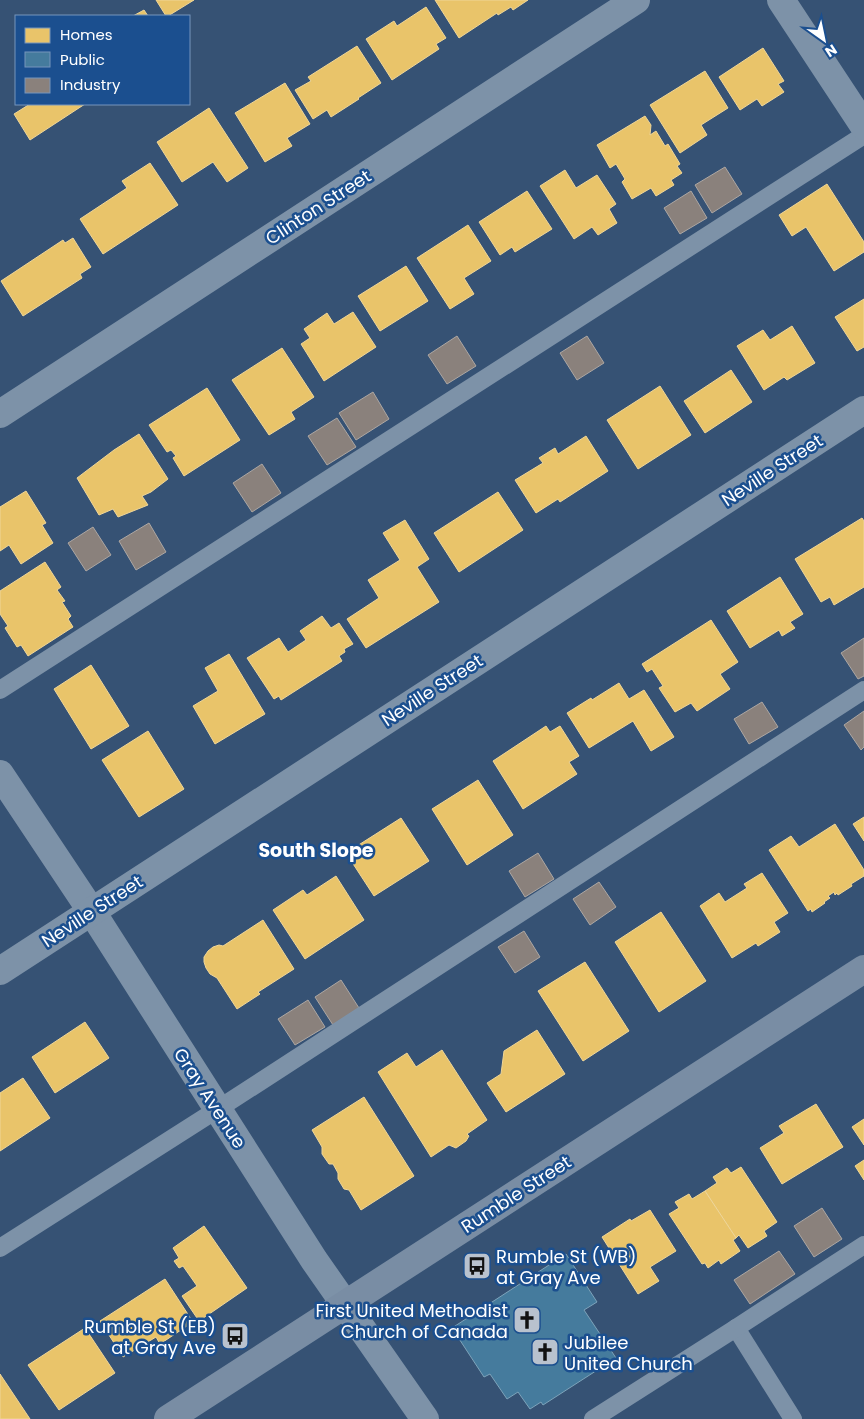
<svg xmlns="http://www.w3.org/2000/svg" width="864" height="1419" viewBox="0 0 864 1419" font-family="Poppins,sans-serif">
	<style>
		.homes { fill: #e9c46a; stroke: #f0d697 }
		.public { fill: #457b9d; stroke: #7da3ba }
		.industry { fill: #8a817c; stroke: #ada7a3 }
		.lines { fill: none; stroke-linecap: round; stroke-linejoin: round }
		.lane { stroke: #7d92a8; stroke-width: 18 }
		.street { stroke: #7d92a8; stroke-width: 28 }
		.secondary { stroke: #798da4; stroke-width: 28 }
		.labels { text-anchor: middle; dominant-baseline: central; stroke-width: 5; stroke-linejoin: round; paint-order: stroke }
		.street-label { font-size: 18px; fill: #fff; stroke: #1b4f8f }
		.poi-label { font-size: 18px; fill: #fff; stroke: #1b4f8f; text-anchor: start }
		.neighbourhood-label { font-size: 19px; font-weight: bold; fill: #fff; stroke: #1b4f8f }
	</style>
	<rect width="100%" height="100%" fill="#365274"/>
	<g class="homes">
		<polygon points="156,0 194,0 168,16 166,16"/>
		<polygon points="435,0 528,0 513,10 511,7 498,15 497,13 459,38"/>
		<polygon points="426,7 446,38 436,44 439,49 392,80 366,39 394,21 397,26"/>
		<polygon points="144,10 148,16 133,16"/>
		<polygon points="357,46 381,83 358,98 359,99 331,117 327,110 313,119 295,90 311,81 308,77"/>
		<polygon points="763,48 784,81 778,84 784,92 762,106 757,99 740,110 719,77"/>
		<polygon points="705,71 728,108 701,125 707,135 680,153 650,105"/>
		<polygon points="285,83 310,124 287,138 292,146 265,162 235,113"/>
		<polygon points="30,104 85,104 30,140 14,114"/>
		<polygon points="209,108 248,168 227,182 213,162 182,182 157,142"/>
		<polygon points="645,116 651,125 650,135 656,131 665,146 668,144 680,164 677,166 682,173 671,180 674,185 656,196 651,188 632,199 622,182 625,179 616,164 610,168 597,145"/>
		<polygon points="150,163 178,205 103,254 80,219 127,188 122,181"/>
		<polygon points="565,170 576,188 597,175 616,204 609,209 617,223 598,235 592,227 574,239 540,186"/>
		<polygon points="827,184 864,242 864,252 834,271 806,227 792,236 779,215"/>
		<polygon points="527,191 552,229 515,252 512,247 500,255 479,222"/>
		<polygon points="468,225 491,261 464,278 474,294 450,309 417,258"/>
		<polygon points="73,238 91,267 80,274 82,278 23,316 1,281 63,240 65,243"/>
		<polygon points="406,266 428,301 380,331 358,296"/>
		<polygon points="864,299 864,347 857,351 835,317"/>
		<polygon points="353,312 376,347 324,381 301,344 310,338 304,329 327,313 334,324"/>
		<polygon points="792,326 815,363 787,380 784,377 764,390 737,346 763,330 770,340"/>
		<polygon points="282,348 314,397 291,412 295,419 269,435 232,380"/>
		<polygon points="731,370 752,402 705,433 684,401"/>
		<polygon points="660,386 691,435 638,469 607,420"/>
		<polygon points="207,388 240,440 184,476 173,458 176,456 171,450 167,452 149,425"/>
		<polygon points="139,434 168,479 151,492 142,496 148,505 118,517 113,509 99,515 77,478 114,450"/>
		<polygon points="586,436 608,471 560,502 558,499 536,513 515,480 543,463 539,458 555,448 558,454"/>
		<polygon points="26,491 46,523 42,525 53,543 21,564 9,545 0,551 0,507"/>
		<polygon points="498,492 523,530 459,572 434,533"/>
		<polygon points="862,518 864,521 864,587 834,605 830,597 821,602 795,559"/>
		<polygon points="405,520 429,559 417,567 439,602 366,648 347,619 379,598 368,580 400,560 383,533"/>
		<polygon points="45,562 61,587 57,590 65,601 62,602 71,616 68,619 73,627 28,656 21,645 17,647 5,628 8,626 0,614 0,591"/>
		<polygon points="780,577 803,614 790,622 795,628 782,636 779,630 750,648 727,611"/>
		<polygon points="322,616 331,628 339,623 353,644 344,649 345,652 339,656 342,661 281,700 279,696 274,699 247,658 279,638 288,652 306,640 300,631"/>
		<polygon points="711,620 738,662 720,674 730,689 697,711 691,703 675,712 659,688 663,686 652,669 647,672 642,664"/>
		<polygon points="229,654 265,714 215,744 193,706 218,691 205,668"/>
		<polygon points="91,665 129,726 91,749 54,689"/>
		<polygon points="619,683 629,699 644,690 674,737 651,751 633,721 589,748 567,713 591,698 592,700"/>
		<polygon points="546,726 550,732 560,726 579,756 569,762 577,774 523,809 493,761"/>
		<polygon points="148,731 184,789 139,817 102,760"/>
		<polygon points="478,780 513,835 467,865 432,809"/>
		<polygon points="864,817 864,841 853,824"/>
		<polygon points="401,818 429,861 374,896 346,853"/>
		<polygon points="835,824 864,870 864,876 851,884 852,886 838,895 837,893 835,895 834,892 828,896 830,898 824,902 825,903 812,912 811,909 808,911 769,850 791,836 799,847"/>
		<polygon points="762,873 788,913 774,922 780,932 758,946 756,943 732,958 700,906 719,893 725,902 747,888 744,884"/>
		<polygon points="336,876 364,920 305,959 273,910 303,890 307,895"/>
		<polygon points="661,912 706,981 659,1012 615,942"/>
		<polygon points="263,920 294,969 258,992 260,994 237,1009 217,978 210,974 206,968 204,962 204,957 208,951 213,947 219,945 223,946"/>
		<polygon points="585,962 629,1031 583,1061 538,991"/>
		<polygon points="85,1022 109,1058 55,1093 32,1057"/>
		<polygon points="537,1030 565,1074 506,1112 487,1083 501,1074 504,1051"/>
		<polygon points="442,1050 487,1120 467,1134 469,1136 466,1141 456,1148 449,1145 431,1157 378,1072 407,1053 416,1067"/>
		<polygon points="23,1078 50,1118 0,1151 0,1093"/>
		<polygon points="364,1097 414,1176 361,1210 349,1190 344,1189 338,1179 338,1173 333,1164 329,1164 322,1154 322,1147 312,1130"/>
		<polygon points="816,1104 843,1147 782,1184 760,1148 784,1133 779,1126"/>
		<polygon points="864,1119 864,1145 852,1127"/>
		<polygon points="864,1160 864,1180 855,1166"/>
		<polygon points="741,1167 777,1222 764,1231 767,1236 748,1248 739,1235 736,1238 705,1191 717,1183 713,1177 727,1168 731,1173"/>
		<polygon points="705,1191 736,1238 733,1240 740,1251 721,1264 719,1260 708,1268 705,1263 702,1264 669,1214 679,1208 675,1202 689,1194 692,1199"/>
		<polygon points="650,1210 676,1251 650,1267 659,1281 638,1294 602,1237 630,1219 631,1221"/>
		<polygon points="204,1226 247,1288 199,1321 182,1296 197,1286 183,1266 179,1268 174,1261 179,1258 173,1248"/>
		<polygon points="165,1279 193,1322 160,1344 156,1337 123,1357 100,1321"/>
		<polygon points="85,1328 115,1373 59,1410 28,1365"/>
		<polygon points="0,1374 30,1419 0,1419"/>
	</g>
	<polygon class="public" points="566,1254 597,1302 584,1310 616,1358 543,1405 541,1402 530,1409 518,1392 507,1399 490,1374 484,1377 452,1328"/>
	<g class="industry">
		<polygon points="725,167 742,194 712,213 695,185"/>
		<polygon points="691,191 707,218 680,234 664,208"/>
		<polygon points="457,336 476,366 447,384 428,355"/>
		<polygon points="587,336 604,363 577,380 560,353"/>
		<polygon points="373,392 389,419 356,440 339,413"/>
		<polygon points="337,418 356,447 327,465 308,436"/>
		<polygon points="262,464 281,493 252,512 233,483"/>
		<polygon points="149,523 166,552 136,570 119,541"/>
		<polygon points="93,527 111,555 86,571 68,543"/>
		<polygon points="864,638 864,676 858,679 841,653"/>
		<polygon points="762,702 778,727 749,744 734,719"/>
		<polygon points="864,711 864,747 861,750 844,725"/>
		<polygon points="538,853 554,879 525,897 509,871"/>
		<polygon points="599,882 616,907 590,925 573,899"/>
		<polygon points="524,931 540,957 515,973 498,947"/>
		<polygon points="341,980 359,1008 333,1025 315,997"/>
		<polygon points="308,1000 325,1027 295,1045 278,1019"/>
		<polygon points="822,1208 842,1239 814,1257 794,1226"/>
		<polygon points="779,1251 795,1274 750,1304 734,1280"/>
	</g>
	<g class="lines">
		<g class="lane">
			<polyline points="0,690 864,135"/>
			<polyline points="0,1248 218,1109 864,690"/>
			<polyline points="736,1328 793,1419"/>
			<polyline points="593,1419 736,1328 864,1245"/>
		</g>
		<g class="street">
			<polyline points="781,0 864,126"/>
			<polyline points="0,414 636,0"/>
			<polyline points="0,774 92,912 314,1260 425,1419"/>
			<polyline points="0,971 864,410"/>
		</g>
		<polyline class="secondary" points="168,1419 864,969"/>
	</g>
	<defs>
		<symbol id="bus-square" viewBox="-11 -11 22 22"><rect x="-9" y="-9" width="18" height="18" rx="4" fill="#b9c2ce" stroke="#1b4f8f"/><path d="M-5-6H5V4H4V6H2V4H-2V6H-4V4H-5ZM-3.5-4V0h7V-4ZM-3.5 1.2v1.5H-2V1.2ZM2 1.2v1.5H3.5V1.2Z" fill="#111"/></symbol>
		<symbol id="church-square" viewBox="-11 -11 22 22"><rect x="-9" y="-9" width="18" height="18" rx="4" fill="#b9c2ce" stroke="#1b4f8f"/><path d="M-1.2-6h2.4v3.5h3.3v2.4h-3.3V6h-2.4V-.1h-3.3v-2.4h3.3Z" fill="#111"/></symbol>
	</defs>
	<g fill-rule="evenodd">
		<use href="#bus-square" x="461" y="1250" width="32" height="32"/>
		<use href="#church-square" x="511" y="1304" width="32" height="32"/>
		<use href="#bus-square" x="219" y="1320" width="32" height="32"/>
		<use href="#church-square" x="529" y="1336" width="32" height="32"/>
	</g>
	<g class="labels">
		<g class="street-label">
			<text transform="translate(318 207) rotate(-33)">Clinton Street</text>
			<text transform="translate(772 470) rotate(-33)">Neville Street</text>
			<text transform="translate(432 690) rotate(-33)">Neville Street</text>
			<text transform="translate(92 911) rotate(-33)">Neville Street</text>
			<text transform="translate(210 1098) rotate(57)">Gray Avenue</text>
			<text transform="translate(516 1194) rotate(-33)">Rumble Street</text>
		</g>
		<g class="poi-label">
			<text x="496" y="1256">Rumble St (WB)<tspan x="496" dy="21">at Gray Ave</tspan></text>
			<text x="508" y="1310" text-anchor="end">First United Methodist<tspan x="508" dy="21">Church of Canada</tspan></text>
			<text x="216" y="1326" text-anchor="end">Rumble St (EB)<tspan x="216" dy="21">at Gray Ave</tspan></text>
			<text x="564" y="1342">Jubilee<tspan x="564" dy="21">United Church</tspan></text>
		</g>
		<g class="neighbourhood-label">
			<text x="316" y="850">South Slope</text>
		</g>
	</g>
	<rect x="15" y="15" width="175" height="90" fill="#1b4f8f" stroke="#7695bc"/>
	<rect x="25" y="28" width="25" height="15" fill="#e9c46a" stroke="#7695bc"/>
	<text x="60" y="40" font-size="15" fill="#ffffff">Homes</text>
	<rect x="25" y="52" width="25" height="15" fill="#457b9d" stroke="#7695bc"/>
	<text x="60" y="65" font-size="15" fill="#ffffff">Public</text>
	<rect x="25" y="78" width="25" height="15" fill="#8a817c" stroke="#7695bc"/>
	<text x="60" y="90" font-size="15" fill="#ffffff">Industry</text>
	<g transform="translate(824 40) rotate(147)" stroke="#1b4f8f" stroke-width="4" paint-order="stroke">
	<path d="M0-4L9 19L0 12L-9 19Z" fill="#ffffff"/>
	<text y="-8" font-size="14" font-weight="bold" text-anchor="middle" fill="#ffffff">N</text>
	</g>
</svg>
